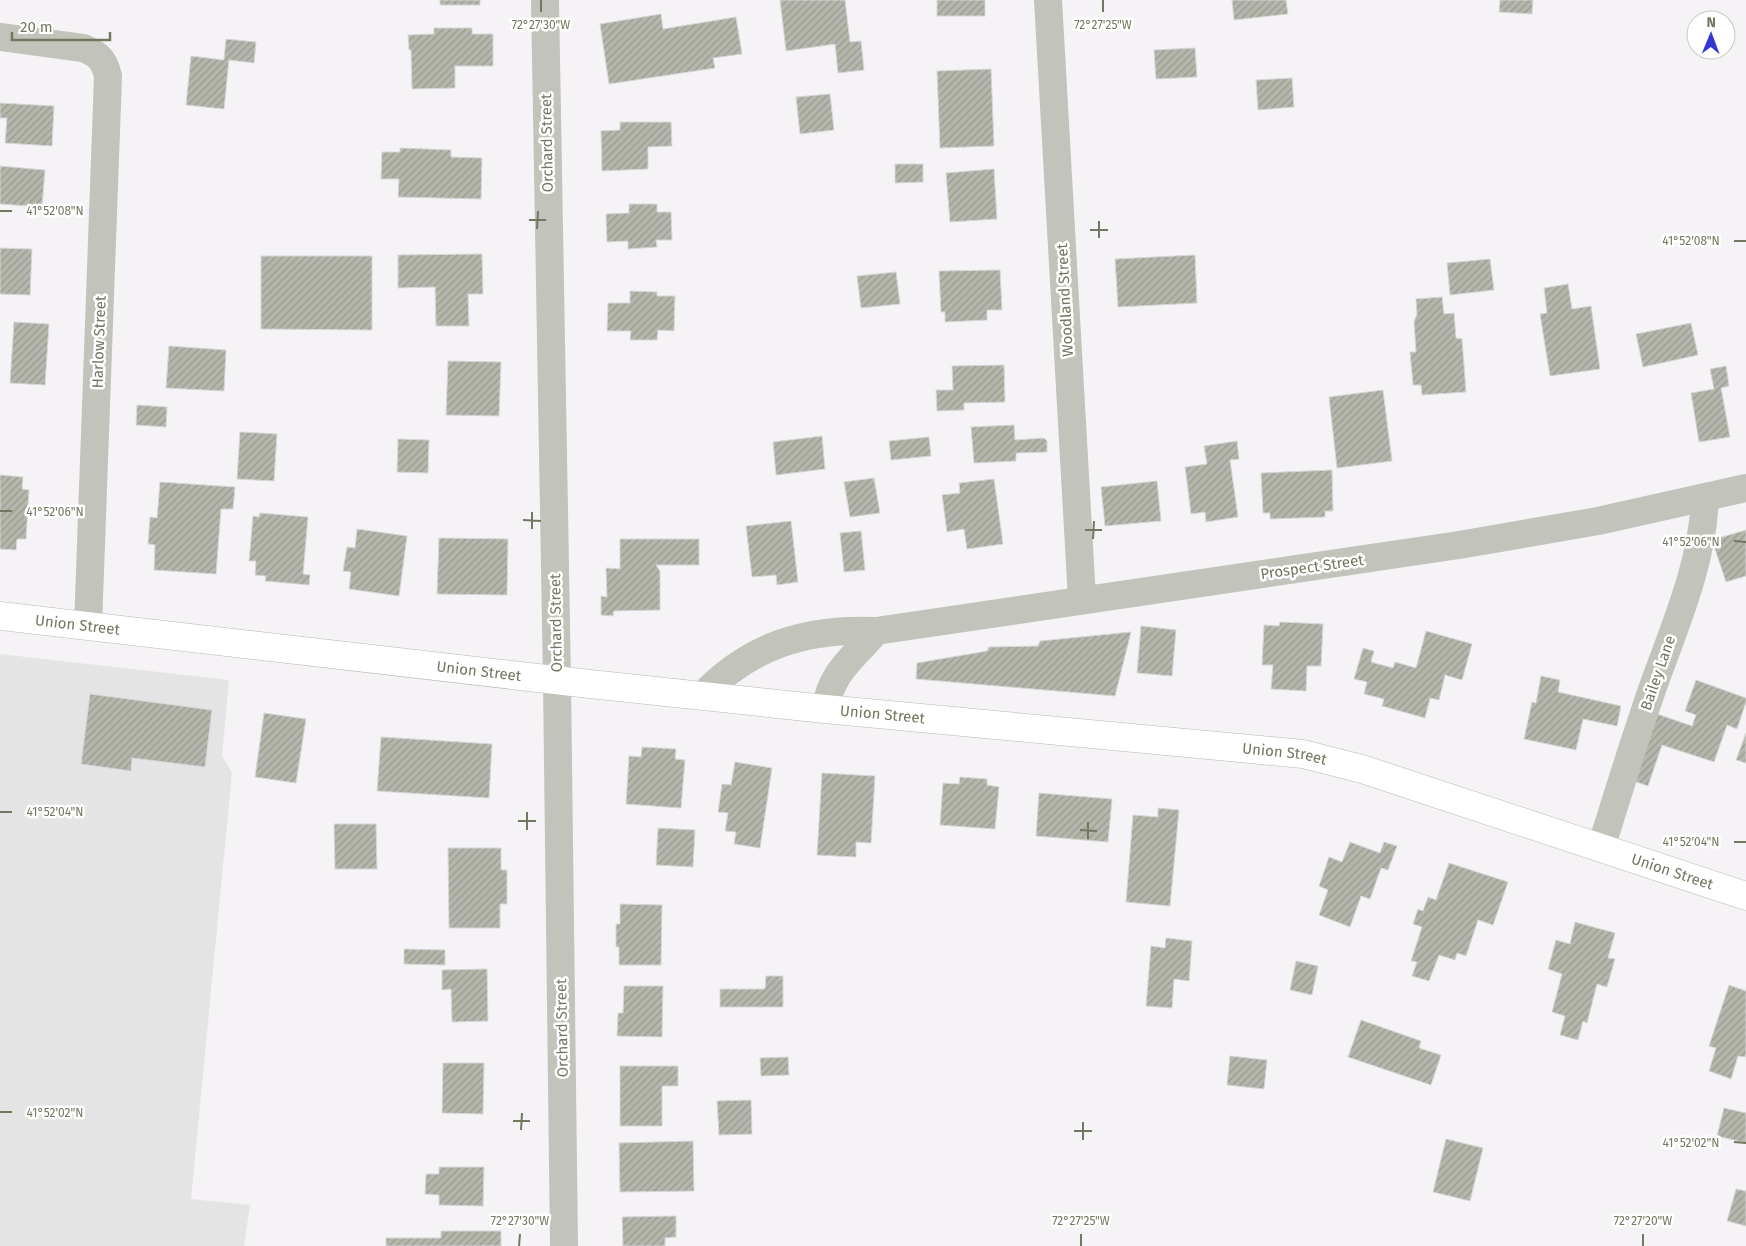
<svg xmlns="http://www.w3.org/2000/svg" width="1746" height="1246" viewBox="0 0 1746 1246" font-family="'Fira Sans',sans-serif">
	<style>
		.built { fill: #e5e4e4 }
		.building { fill: url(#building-hatch); stroke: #d7d6d8 }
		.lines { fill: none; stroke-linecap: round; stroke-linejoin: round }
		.major-casing { stroke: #b6b8af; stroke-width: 29 }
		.minor { stroke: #c2c3bb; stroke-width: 28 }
		.major { stroke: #fff; stroke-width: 28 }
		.ticks { fill: none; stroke: #72775f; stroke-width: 2 }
		.labels { text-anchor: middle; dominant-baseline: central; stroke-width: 5; stroke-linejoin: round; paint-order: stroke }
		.street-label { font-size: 15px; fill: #72775f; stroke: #fff }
		.ticks-label { font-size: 12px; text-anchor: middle; fill: #72775f; stroke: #fff; stroke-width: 5; stroke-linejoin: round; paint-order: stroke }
	</style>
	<defs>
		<pattern id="building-hatch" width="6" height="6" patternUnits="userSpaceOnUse" patternTransform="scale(1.25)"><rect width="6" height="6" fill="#b5b7ac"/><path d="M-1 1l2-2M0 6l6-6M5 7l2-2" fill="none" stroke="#989a8f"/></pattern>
	</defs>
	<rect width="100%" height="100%" fill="#f6f3f6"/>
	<polygon class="built" points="0,654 229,680 222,756 232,773 191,1199 250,1205 244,1246 0,1246"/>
	<g class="building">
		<rect x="440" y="0" width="40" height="5"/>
		<polygon points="780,0 845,0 850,42 861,41 864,70 838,73 835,44 786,51"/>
		<rect x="937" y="0" width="48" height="16"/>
		<polygon points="1232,0 1286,0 1288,14 1234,20"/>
		<polygon points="1500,0 1533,0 1532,14 1499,12"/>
		<polygon points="661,14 663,29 736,17 742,54 713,58 715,68 609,84 600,24"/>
		<polygon points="434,28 472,28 472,34 493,34 493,66 455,66 455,88 412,89 411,50 409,50 408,35 434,34"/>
		<polygon points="226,39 256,42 254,63 229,60 224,109 186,105 191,56 224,60"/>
		<polygon points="1195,48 1197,77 1156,79 1154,50"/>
		<polygon points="991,69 994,146 940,148 937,71"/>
		<polygon points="1292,78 1294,107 1258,110 1256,80"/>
		<polygon points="830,94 834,130 800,134 796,97"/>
		<polygon points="0,103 54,106 52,146 5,143 7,118 0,118"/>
		<polygon points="620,122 671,122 672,146 648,147 648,169 602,171 601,131 620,130"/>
		<polygon points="400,148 451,150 451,157 482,158 481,199 398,197 399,179 381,179 382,152 400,152"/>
		<polygon points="895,164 923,164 923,182 895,183"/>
		<polygon points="0,166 45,170 42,207 0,204"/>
		<polygon points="994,169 997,219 950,222 946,173"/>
		<polygon points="629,204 657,204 657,212 671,212 672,240 656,240 657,247 628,249 628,241 607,242 606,214 629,213"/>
		<polygon points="0,248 32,249 30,295 0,294"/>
		<polygon points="482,254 483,294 468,294 469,326 436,326 435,287 398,288 398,255"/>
		<polygon points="1195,255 1197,303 1118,307 1115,259"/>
		<polygon points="261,256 372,256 372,330 261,329"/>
		<polygon points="1490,259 1494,290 1450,295 1447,263"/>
		<polygon points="1000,270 1002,310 987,310 987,320 945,322 945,312 941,312 939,271"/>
		<polygon points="896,272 900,304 861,308 857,276"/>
		<polygon points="1568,284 1572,309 1591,306 1600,369 1550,376 1540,314 1547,313 1544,288"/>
		<polygon points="630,291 657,292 657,296 675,296 674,331 658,330 657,340 630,340 631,331 607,331 608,303 630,303"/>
		<polygon points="1442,297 1444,314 1454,313 1456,338 1462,339 1466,392 1422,395 1421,385 1413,385 1410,352 1416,352 1414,321 1417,315 1416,299"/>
		<polygon points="14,322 49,324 45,385 10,383"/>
		<polygon points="1691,323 1698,355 1643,367 1636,334"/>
		<polygon points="169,346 226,350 224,391 166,388"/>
		<polygon points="448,361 501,362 499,416 446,415"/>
		<polygon points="1004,365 1005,402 964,403 964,410 937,411 936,390 953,390 952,366"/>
		<polygon points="1726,366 1729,386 1721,388 1730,437 1699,442 1691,393 1714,389 1710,369"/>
		<polygon points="1383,390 1392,461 1337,468 1329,397"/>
		<polygon points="137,405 167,407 166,427 136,425"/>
		<polygon points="1014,425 1015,440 1044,438 1047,441 1047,452 1016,453 1016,461 974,463 971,427"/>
		<polygon points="240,432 277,434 274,481 237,479"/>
		<polygon points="822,436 825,469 776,475 773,442"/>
		<polygon points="929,437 931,456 891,460 889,441"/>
		<polygon points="398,439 429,440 428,473 397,472"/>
		<polygon points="1237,441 1239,459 1230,460 1238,517 1206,522 1205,512 1191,514 1185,467 1207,464 1204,446"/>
		<polygon points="1332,470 1333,511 1325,511 1325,517 1270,519 1270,513 1263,513 1261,473"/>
		<polygon points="0,475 23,477 22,489 29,490 26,539 17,539 16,550 0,549"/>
		<polygon points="874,478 880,513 850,517 844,482"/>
		<polygon points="994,479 1003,544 967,549 964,529 947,532 942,495 960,493 959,483"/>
		<polygon points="1157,481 1161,521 1105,526 1101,487"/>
		<polygon points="160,482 235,487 233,509 221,509 216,574 154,570 155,545 148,544 150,517 157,518"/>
		<polygon points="260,513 308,517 303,574 310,575 309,585 265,581 266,576 255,575 256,561 249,561 253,516 259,517"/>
		<polygon points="791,521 798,582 777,585 776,575 752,577 746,526"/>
		<polygon points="357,529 407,536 399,596 349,589 351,572 343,571 347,547 355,548"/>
		<polygon points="1746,530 1746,576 1726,582 1712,540"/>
		<polygon points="861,531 865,570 844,572 840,533"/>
		<polygon points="439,538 508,539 507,595 437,594"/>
		<polygon points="620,539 699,539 699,565 656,565 660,571 660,610 614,611 613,616 601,615 601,596 607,597 606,568 620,569"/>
		<polygon points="1280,622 1323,624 1321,666 1307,666 1306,691 1271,689 1273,665 1262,665 1264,625 1279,626"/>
		<polygon points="1141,626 1176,630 1172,676 1137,673"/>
		<polygon points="1426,631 1472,644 1462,680 1445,675 1439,700 1430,698 1425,718 1382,706 1384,699 1364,694 1367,682 1354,679 1363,648 1374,651 1371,662 1393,668 1395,662 1416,668"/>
		<polygon points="1131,632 1115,696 916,679 917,663 987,651 989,647 1038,646 1040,641"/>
		<polygon points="1541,676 1560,680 1558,692 1621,706 1617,726 1583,719 1576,750 1524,739 1532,702 1536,703"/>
		<polygon points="1696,680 1746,698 1746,702 1737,729 1727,725 1714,762 1662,745 1648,786 1628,779 1657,714 1692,726 1696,715 1685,711"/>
		<polygon points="90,694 212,710 205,767 132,758 131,771 81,764"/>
		<polygon points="264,713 306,719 296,783 255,777"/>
		<polygon points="1746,733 1746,763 1736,760"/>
		<polygon points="381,737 492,744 489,798 377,791"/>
		<polygon points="642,747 676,749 675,759 685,760 681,808 626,804 629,756 641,757"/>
		<polygon points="735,762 772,768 760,848 734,844 736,832 725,831 728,813 718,812 722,784 731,785"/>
		<polygon points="822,773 875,776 871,843 856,842 856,857 817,855"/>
		<polygon points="960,777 987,779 987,785 999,787 995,829 940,825 943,783 959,784"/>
		<polygon points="1039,793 1112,799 1108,842 1036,836"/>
		<polygon points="1158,808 1179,810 1170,906 1126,902 1133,815 1158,817"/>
		<polygon points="334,824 376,824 377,869 335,869"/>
		<polygon points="658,828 695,830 693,867 656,865"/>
		<polygon points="1350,842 1380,853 1384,842 1397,846 1388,870 1381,868 1370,899 1361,896 1350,927 1319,915 1328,890 1319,886 1329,857 1342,862"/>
		<polygon points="448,848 501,848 501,870 507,870 507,904 500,904 500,928 449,928"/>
		<polygon points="1449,863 1508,882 1493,925 1478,920 1466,956 1457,953 1455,960 1439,955 1429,981 1412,976 1417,962 1411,961 1422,927 1413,924 1418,909 1423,911 1428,897 1436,900"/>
		<polygon points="620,904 662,905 661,965 619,965 619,947 616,947 616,924 620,924"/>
		<polygon points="1575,922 1615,933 1608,958 1615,959 1607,987 1597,984 1587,1023 1583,1021 1578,1040 1560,1035 1565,1016 1552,1012 1562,974 1548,969 1556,940 1570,944"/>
		<polygon points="1166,938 1192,941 1189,981 1174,979 1172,1008 1146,1006 1151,946 1165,948"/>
		<polygon points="404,949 445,950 445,965 404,964"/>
		<polygon points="1296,961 1318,966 1312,995 1290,990"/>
		<polygon points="487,969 488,1021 452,1022 451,989 442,990 442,970"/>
		<polygon points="766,976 783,976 783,1007 720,1007 720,989 765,989"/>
		<polygon points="1729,985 1746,991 1746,1054 1745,1057 1738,1056 1731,1079 1709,1071 1716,1048 1709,1046"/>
		<polygon points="624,986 663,986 662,1037 617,1036 618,1013 623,1013"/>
		<polygon points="1361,1020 1421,1041 1419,1048 1441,1055 1431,1085 1348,1057"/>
		<polygon points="1230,1056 1267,1060 1264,1089 1227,1085"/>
		<polygon points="788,1057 789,1075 761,1076 760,1058"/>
		<polygon points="443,1063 484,1063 483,1114 442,1113"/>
		<polygon points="620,1066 678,1066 678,1086 662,1086 662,1126 620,1126"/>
		<polygon points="751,1100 752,1134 719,1135 717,1101"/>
		<polygon points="1724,1108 1746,1113 1746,1143 1717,1136"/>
		<polygon points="1446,1139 1483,1148 1470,1201 1433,1192"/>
		<polygon points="693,1141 694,1191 620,1192 619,1143"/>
		<polygon points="439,1167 484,1167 483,1206 439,1205 439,1195 425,1194 426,1174 439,1174"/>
		<polygon points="1736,1189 1746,1191 1746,1226 1727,1221"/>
		<polygon points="676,1216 676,1237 665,1238 665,1246 623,1246 622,1217"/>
		<polygon points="441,1231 501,1231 501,1246 386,1246 386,1238 441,1238"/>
	</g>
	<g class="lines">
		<defs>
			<g id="major">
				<path id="s1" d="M0 616 590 684 825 709 1303 754 1362 769 1746 896"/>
			</g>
		</defs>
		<use href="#major" class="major-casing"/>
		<g class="minor">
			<polyline points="545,0 557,681 564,1246"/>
			<polyline points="1048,0 1082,599"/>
			<path d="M0 37 83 48C98 54 104 59 108 76L88 626"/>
			<path d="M702 696C750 645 807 628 876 631L1459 545 1598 521 1746 488"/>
			<path d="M825 709C833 669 852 660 876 631"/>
			<path d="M1601 848C1618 793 1635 738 1654 684 1676 623 1703 562 1705 497"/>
		</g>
		<use href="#major" class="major"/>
	</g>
	<path class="ticks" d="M541 12V0M1103 12V0M0 211H12M529 220H546M537 229 538 211M1090 230H1108M1099 238V221M1734 241H1746M0 511H12M523 520 541 521M532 529V512M1085 530H1102M1093 539 1094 521M1734 541 1746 542M0 812H12M518 821H536M527 830V812M1080 830 1097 831M1088 839V822M1734 842H1746M0 1112H12M513 1121H530M521 1130 522 1113M1074 1131H1092M1083 1140V1122M1734 1142 1746 1143M519 1246 520 1234M1081 1246V1234M1643 1246V1234"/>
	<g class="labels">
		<g class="street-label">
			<text transform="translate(547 143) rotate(-91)">Orchard Street</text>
			<text transform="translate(1065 300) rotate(-93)">Woodland Street</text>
			<text transform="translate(99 342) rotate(-88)">Harlow Street</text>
			<text transform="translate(1312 567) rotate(-8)">Prospect Street</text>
			<text transform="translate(556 623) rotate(-91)">Orchard Street</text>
			<text stroke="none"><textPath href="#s1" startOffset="78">Union Street</textPath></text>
			<text stroke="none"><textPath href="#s1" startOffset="482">Union Street</textPath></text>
			<text transform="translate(1658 673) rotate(-71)">Bailey Lane</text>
			<text stroke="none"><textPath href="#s1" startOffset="888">Union Street</textPath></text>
			<text stroke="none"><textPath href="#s1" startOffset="1292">Union Street</textPath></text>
			<text stroke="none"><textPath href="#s1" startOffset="1698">Union Street</textPath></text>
			<text transform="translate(562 1028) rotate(-91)">Orchard Street</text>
		</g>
	</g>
	<g class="ticks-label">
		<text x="541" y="29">72°27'30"W</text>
		<text x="1103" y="29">72°27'25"W</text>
		<text x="55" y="215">41°52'08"N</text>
		<text x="1691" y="245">41°52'08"N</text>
		<text x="55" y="516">41°52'06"N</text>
		<text x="1691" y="546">41°52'06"N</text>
		<text x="55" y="816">41°52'04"N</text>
		<text x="1691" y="846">41°52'04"N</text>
		<text x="55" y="1117">41°52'02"N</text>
		<text x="1691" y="1147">41°52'02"N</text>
		<text x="520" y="1225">72°27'30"W</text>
		<text x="1081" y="1225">72°27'25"W</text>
		<text x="1643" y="1225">72°27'20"W</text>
	</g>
	<g transform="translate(1711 35) rotate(1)"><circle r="24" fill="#ffffff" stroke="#c7c9bf"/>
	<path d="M0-4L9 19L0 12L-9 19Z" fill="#3537d4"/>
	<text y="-8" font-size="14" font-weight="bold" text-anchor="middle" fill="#72775f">N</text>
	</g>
	<path d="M12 32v8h98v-8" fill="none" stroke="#72775f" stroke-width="2.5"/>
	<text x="20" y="32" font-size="15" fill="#72775f" stroke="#ffffff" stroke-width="4" paint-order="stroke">20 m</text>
</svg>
